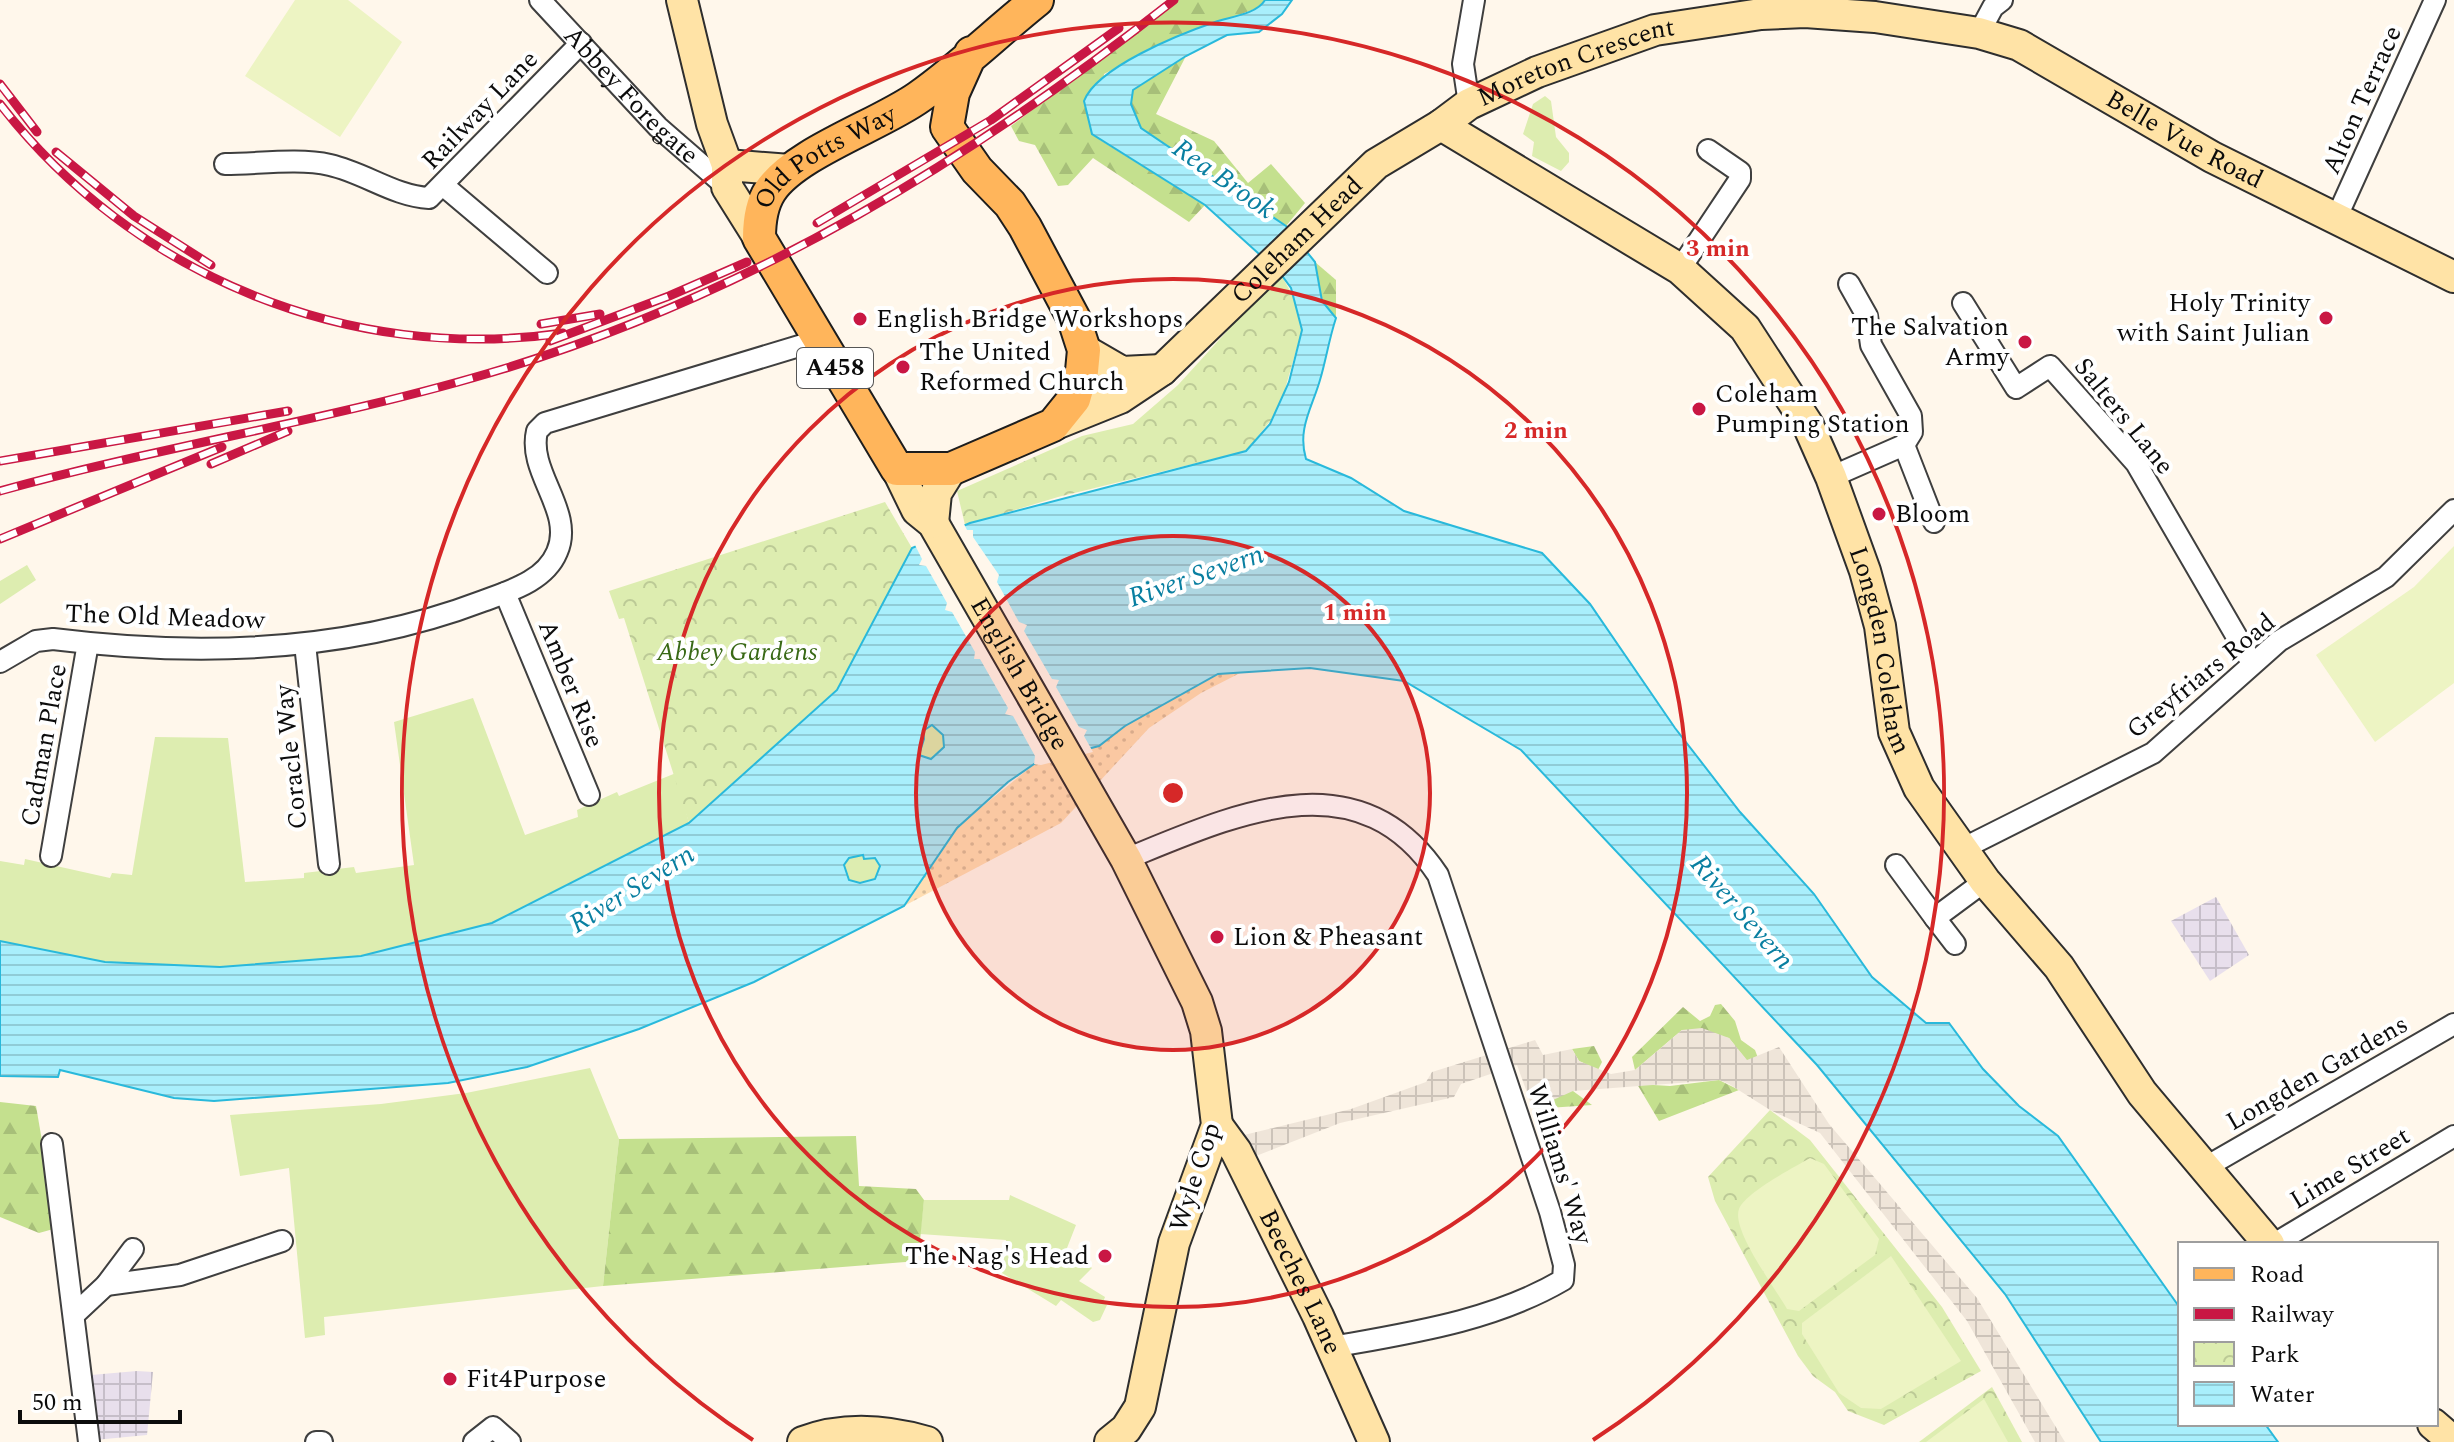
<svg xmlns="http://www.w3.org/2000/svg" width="2454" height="1442" viewBox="0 0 2454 1442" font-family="Spectral,serif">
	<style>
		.industrial { fill: url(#industrial-grid) }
		.grass { fill: #ddedb0 }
		.forest { fill: url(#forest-firs) }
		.sand { fill: url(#sand-dots) }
		.park { fill: url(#park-crowns) }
		.pitch { fill: #edf4c3 }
		.plaza { fill: url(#plaza-grid) }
		.water { fill: url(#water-rules); stroke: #29b9db; stroke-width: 2; fill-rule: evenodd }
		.pier { fill: #fff7eb }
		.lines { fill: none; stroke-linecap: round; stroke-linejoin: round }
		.street-casing { stroke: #3f3f3f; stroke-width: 24 }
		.secondary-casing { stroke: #2e2e2e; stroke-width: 34 }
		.primary-casing { stroke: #1d1d1d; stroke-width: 36 }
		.street { stroke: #fff; stroke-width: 20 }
		.secondary { stroke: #ffe3a6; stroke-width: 30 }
		.primary { stroke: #ffb55b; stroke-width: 32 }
		.rail-casing { stroke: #c91744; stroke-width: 9 }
		.rail { stroke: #fff; stroke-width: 6; stroke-dasharray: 18; stroke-linecap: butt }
		.ring { fill: none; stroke: #d62828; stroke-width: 4 }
		.poi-dot { fill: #c91744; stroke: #fff; stroke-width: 3 }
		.labels { text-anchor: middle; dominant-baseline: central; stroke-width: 8; stroke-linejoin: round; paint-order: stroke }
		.shield { fill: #fff; stroke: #555; stroke-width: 2 }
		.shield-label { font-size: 24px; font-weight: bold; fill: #0c0c0c }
		.street-label { font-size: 26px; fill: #0c0c0c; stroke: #fff }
		.poi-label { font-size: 26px; fill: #0c0c0c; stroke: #fff; text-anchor: start }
		.park-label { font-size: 26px; font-style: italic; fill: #396916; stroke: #fff }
		.water-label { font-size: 28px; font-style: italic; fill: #097fa1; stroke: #fff }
		.centre { fill: #d62828; stroke: #fff; stroke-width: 4 }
		.ring-label { font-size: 24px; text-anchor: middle; font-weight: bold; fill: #d62828; stroke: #fff; stroke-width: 8; stroke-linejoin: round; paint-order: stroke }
	</style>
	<defs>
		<pattern id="industrial-grid" width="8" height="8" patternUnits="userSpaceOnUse" patternTransform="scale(2)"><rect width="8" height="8" fill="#e8dfec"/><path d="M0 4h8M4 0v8" fill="none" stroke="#c6bec9"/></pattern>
		<pattern id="forest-firs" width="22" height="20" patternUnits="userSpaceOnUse" patternTransform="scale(2)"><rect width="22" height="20" fill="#c4e08e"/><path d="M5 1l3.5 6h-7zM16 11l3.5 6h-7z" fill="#a7bf79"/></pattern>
		<pattern id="sand-dots" width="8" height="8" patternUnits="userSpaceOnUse" patternTransform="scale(2)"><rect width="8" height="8" fill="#ffdeb3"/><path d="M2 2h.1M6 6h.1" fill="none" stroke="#d9bd99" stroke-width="1.8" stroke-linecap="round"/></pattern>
		<pattern id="park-crowns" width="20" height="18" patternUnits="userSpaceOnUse" patternTransform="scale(2)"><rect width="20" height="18" fill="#ddedb0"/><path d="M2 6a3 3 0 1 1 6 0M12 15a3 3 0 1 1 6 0" fill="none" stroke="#bcca96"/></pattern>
		<pattern id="plaza-grid" width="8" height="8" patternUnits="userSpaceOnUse" patternTransform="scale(2)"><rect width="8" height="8" fill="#efe5d9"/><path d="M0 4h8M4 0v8" fill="none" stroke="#ccc3b9"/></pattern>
		<pattern id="water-rules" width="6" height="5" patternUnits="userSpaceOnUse" patternTransform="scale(2)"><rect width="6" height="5" fill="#a9effc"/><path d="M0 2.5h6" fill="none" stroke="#90ccd7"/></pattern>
	</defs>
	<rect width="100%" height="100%" fill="#fff7eb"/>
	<g class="industrial">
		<polygon points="2216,897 2249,955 2210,981 2171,921"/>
		<polygon points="137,1371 153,1372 147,1435 95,1440 91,1375"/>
	</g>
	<g class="grass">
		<polygon points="1545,96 1551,101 1556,137 1569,153 1569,162 1561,171 1532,156 1534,142 1523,134 1533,104"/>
		<polygon points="27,565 36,580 0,604 0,581"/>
		<polygon points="473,698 525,835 578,817 577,810 617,792 619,796 676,773 689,823 492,923 361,956 220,967 105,962 0,941 0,861 24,865 25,859 110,878 112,873 132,875 155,737 228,738 245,882 304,878 304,873 354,867 356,873 414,865 394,722"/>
		<polygon points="932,725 943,735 944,747 931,759 919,755 924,739 923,732"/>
		<polygon points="863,855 875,858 880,867 875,879 860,883 849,880 843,866 849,858"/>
		<polygon points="590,1068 619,1139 603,1286 324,1317 325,1335 305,1338 289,1168 240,1176 230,1115 381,1104 466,1093"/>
		<polygon points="1010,1195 1076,1225 1067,1248 1092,1268 1079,1281 1105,1297 1103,1302 1107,1305 1100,1320 1093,1322 1061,1300 1056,1306 1002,1273 1006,1240 920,1234 924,1200 1009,1200"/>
	</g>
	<g class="forest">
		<polygon points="1178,0 1265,0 1262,6 1154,48 1104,74 1100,140 1205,205 1189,222 1093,158 1068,185 1058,186 1035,145 1019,141 1011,126"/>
		<polygon points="1186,56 1156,114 1214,141 1248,183 1271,164 1305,203 1286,226 1141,128 1131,104 1133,90"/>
		<polygon points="1315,262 1336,280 1336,318 1321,301"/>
		<polygon points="1721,1004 1735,1021 1741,1040 1755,1050 1758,1058 1747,1061 1729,1038 1682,1030 1635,1070 1632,1057 1683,1007 1700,1021 1710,1016 1715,1005"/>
		<polygon points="1594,1046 1602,1062 1598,1070 1579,1061 1572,1049"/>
		<polygon points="1719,1080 1739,1090 1659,1121 1637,1084 1670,1086"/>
		<polygon points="1527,1090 1573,1091 1592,1105 1533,1109"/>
		<polygon points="0,1102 36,1106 57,1228 39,1233 0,1217"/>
		<polygon points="856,1136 859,1186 916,1189 924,1200 918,1261 603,1286 619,1139"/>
	</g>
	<polygon class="sand" points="1244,671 1201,693 1149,728 1061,823 904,906 957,827 1037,762 1099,746 1125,726 1219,674"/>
	<g class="park">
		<polygon points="1280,273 1297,303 1302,330 1279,410 1246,451 1058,497 965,525 957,491 1082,436 1133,424 1178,385"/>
		<polygon points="885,502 912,548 837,690 689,823 624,618 619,619 609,591"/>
		<polygon points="1770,1110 1810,1140 1942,1307 1981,1371 1884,1425 1848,1411 1835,1392 1813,1376 1798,1356 1715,1201 1708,1177"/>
		<polygon points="1992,1387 2022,1442 1919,1442"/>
	</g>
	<g class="pitch">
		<polygon points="295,0 348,0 402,42 340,137 245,76"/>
		<polygon points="2454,546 2454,683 2375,742 2316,655 2414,587"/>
		<path d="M1810 1158 1824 1164 1879 1239 1875 1255 1799 1311 1787 1309C1776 1289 1731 1230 1739 1209 1746 1192 1793 1168 1810 1158Z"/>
		<polygon points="1891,1256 1961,1361 1881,1409 1861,1408 1839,1393 1802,1334 1802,1323"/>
		<polygon points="1984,1399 2008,1442 1926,1442"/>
	</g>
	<polygon class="plaza" points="1702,1028 1729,1038 1747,1060 1779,1047 1829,1124 1977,1298 2065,1442 2035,1442 1967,1321 1820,1133 1770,1110 1729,1084 1719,1080 1573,1091 1533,1109 1517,1065 1461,1084 1454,1097 1340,1123 1256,1156 1244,1135 1351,1109 1426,1082 1432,1072 1535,1040 1543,1055 1572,1049 1579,1061 1611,1074 1635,1070 1682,1030"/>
	<path class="water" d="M1265 0H1292L1282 14 1259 32 1227 35 1186 56 1133 90 1131 104 1141 128 1286 226 1315 262 1322 301 1336 318C1329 339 1326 360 1320 380 1312 408 1297 429 1306 459L1351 478 1404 511 1542 553 1590 604 1675 728 1740 812 1814 894 1872 977 1926 1023H1949L1983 1069 2019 1106 2058 1136 2180 1308V1424H2265L2278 1442H2101L2005 1294 1817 1065 1521 750 1404 681 1310 668 1218 674 1125 726 1099 746 1037 762 1008 782 957 828 904 906 754 982 639 1029 527 1067 448 1083 214 1101 174 1098 60 1070 58 1077 0 1076V941L105 962 220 967 361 956 492 923 689 823 837 690 912 548 970 523 1246 451 1270 424 1289 382 1302 330 1291 288 1280 273 1205 205 1092 134 1084 101C1097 67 1180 34 1215 22 1230 17 1257 14 1265 0ZM932 725 943 735 944 747 931 759 919 755 924 739 923 731ZM863 855 864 859 875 858 880 866 875 879 860 883 849 880 844 865 849 858Z"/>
	<polygon class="pier" points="963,522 967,530 973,530 973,537 999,575 997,582 1019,622 1027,625 1024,631 1052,679 1059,680 1056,687 1079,727 1087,730 1084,736 1093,752 1041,765 1034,764 1035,756 1013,716 1005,714 1008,708 980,659 974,659 975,652 952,612 945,610 947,603 926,566 919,565 922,559 914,543"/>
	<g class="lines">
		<defs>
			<g id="street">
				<path id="s1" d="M540 0 658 127 727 187"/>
				<polyline points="1979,33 1993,7 2002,0"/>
				<polyline points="1469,104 1463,64 1474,0"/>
				<path d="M225 164C258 164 298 158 330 165 365 173 394 196 429 198L581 43"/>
				<polyline points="444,186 547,273"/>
				<polyline points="2335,221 2435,0"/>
				<polyline points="1680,269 1740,179 1740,172 1708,150"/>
				<polyline points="1963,303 2016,388 2050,366 2136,463 2252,663"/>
				<polyline points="1904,445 1934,522"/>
				<polyline points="1831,477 1904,445 1912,432 1911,416 1871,345 1867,316 1849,284"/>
				<polyline points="505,593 589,795"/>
				<polyline points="305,644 329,864"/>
				<path d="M0 662 36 641 53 639C197 657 347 653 483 601 510 591 545 581 557 552 575 511 527 473 537 431L545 423 819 340"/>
				<polyline points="1960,850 2153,753 2279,641 2386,577 2454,510"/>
				<polyline points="51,856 88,643"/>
				<path d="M1126 859C1232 816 1358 755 1438 875L1550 1212 1564 1265 1563 1280C1493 1321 1410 1333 1332 1347"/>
				<polyline points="1896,865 1935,918 1985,881"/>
				<polyline points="1935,918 1955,944"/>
				<polyline points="52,1144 89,1442"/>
				<polyline points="2206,1167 2454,1024"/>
				<polyline points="2274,1244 2454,1136"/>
				<polyline points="106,1285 180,1275 282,1241"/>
				<polyline points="76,1313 106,1285 133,1249"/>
				<polyline points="316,1442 322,1442"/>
				<polyline points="474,1442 493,1427 510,1442"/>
			</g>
			<g id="secondary">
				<polyline points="682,0 712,124 727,165 727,187 759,238"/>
				<path id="s2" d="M1441 125 1680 269 1745 328 1808 425 1831 477 1865 571 1880 626 1894 732 1919 788 1985 881 2059 967 2142 1093 2269 1244"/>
				<polyline points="727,165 790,170"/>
				<polyline points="1084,350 1122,372 1162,370"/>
				<path id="s3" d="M1053 425 1120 398 1162 370 1376 164 1441 125 1469 104 1537 72 1655 30 1761 14 1805 12 1875 17 1979 33 2019 45 2212 157 2454 277"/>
				<path id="s4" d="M897 469 917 510 933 523 1126 859 1197 1002 1206 1031 1217 1125 1174 1243 1140 1407 1126 1429 1110 1442"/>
				<polyline points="933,523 936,493 951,469"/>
				<path id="s5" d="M1217 1125 1236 1151 1318 1316 1374 1442"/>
				<polyline points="2433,1424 2454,1442"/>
				<path d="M803 1442C843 1427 886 1430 927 1442"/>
			</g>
			<g id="primary">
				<path id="s6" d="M971 53 953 93 947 127 977 170 1010 204 1025 227 1074 319 1084 350 1082 371 1074 399 1053 425 951 469H897L759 238C759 222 761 205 770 191 795 153 880 125 919 97 960 68 997 32 1037 0"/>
			</g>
		</defs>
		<use href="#street" class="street-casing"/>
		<use href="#secondary" class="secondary-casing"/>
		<use href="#primary" class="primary-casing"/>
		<use href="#street" class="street"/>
		<use href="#secondary" class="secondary"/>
		<use href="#primary" class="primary"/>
		<defs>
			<g id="rail">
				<polyline points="0,84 37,132"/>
				<path d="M0 104C132 275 349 364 563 333"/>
				<polyline points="56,152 134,216 211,265"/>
				<polyline points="817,223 991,120 1119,28"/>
				<polyline points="541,324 600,314"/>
				<polyline points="550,341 669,296 747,262"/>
				<polyline points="0,461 288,411"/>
				<polyline points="211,464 288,431"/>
				<path d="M0 491C166 445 338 419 503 369 752 293 971 160 1174 0"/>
				<polyline points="0,539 222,447"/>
			</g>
		</defs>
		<use href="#rail" class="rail-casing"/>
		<use href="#rail" class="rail"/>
	</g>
	<circle cx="1173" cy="793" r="257" fill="#d62828" fill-opacity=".12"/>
	<g class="ring">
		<circle cx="1173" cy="793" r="257"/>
		<circle cx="1173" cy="793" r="514"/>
		<path d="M753 1440A771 771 0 1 1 1593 1440"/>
	</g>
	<g class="poi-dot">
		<circle cx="2326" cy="318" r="8"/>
		<circle cx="860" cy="319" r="8"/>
		<circle cx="2025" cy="342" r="8"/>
		<circle cx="903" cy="367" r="8"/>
		<circle cx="1699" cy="409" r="8"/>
		<circle cx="1879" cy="514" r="8"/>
		<circle cx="1217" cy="937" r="8"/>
		<circle cx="1105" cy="1256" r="8"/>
		<circle cx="450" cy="1379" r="8"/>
	</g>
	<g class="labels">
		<rect class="shield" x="797" y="348" width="76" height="40" rx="6"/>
		<g class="shield-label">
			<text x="835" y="368">A458</text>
		</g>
		<g class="street-label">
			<text stroke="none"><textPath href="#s3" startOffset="646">Moreton Crescent</textPath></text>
			<text stroke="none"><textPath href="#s1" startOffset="132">Abbey Foregate</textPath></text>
			<text transform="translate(2362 100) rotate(-66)">Alton Terrace</text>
			<text transform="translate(480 110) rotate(-46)">Railway Lane</text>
			<text stroke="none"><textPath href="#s3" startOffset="1290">Belle Vue Road</textPath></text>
			<text stroke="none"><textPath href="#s6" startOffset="974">Old Potts Way</textPath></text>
			<text stroke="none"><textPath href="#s3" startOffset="310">Coleham Head</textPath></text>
			<text transform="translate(2124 416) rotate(51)">Salters Lane</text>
			<text transform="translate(165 617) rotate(2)">The Old Meadow</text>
			<text stroke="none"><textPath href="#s2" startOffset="720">Longden Coleham</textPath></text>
			<text stroke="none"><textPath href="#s4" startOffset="240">English Bridge</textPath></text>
			<text transform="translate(2201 676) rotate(-39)">Greyfriars Road</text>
			<text transform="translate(571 684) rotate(68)">Amber Rise</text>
			<text transform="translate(44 745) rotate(-80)">Cadman Place</text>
			<text transform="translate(291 757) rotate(-96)">Coracle Way</text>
			<text transform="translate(2317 1073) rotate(-30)">Longden Gardens</text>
			<text transform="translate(1560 1164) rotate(73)">Williams' Way</text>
			<text transform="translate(2350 1168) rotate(-31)">Lime Street</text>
			<text transform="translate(1195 1177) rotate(-72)">Wyle Cop</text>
			<text stroke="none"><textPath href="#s5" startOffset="178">Beeches Lane</textPath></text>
		</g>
		<g class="poi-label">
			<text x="2310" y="303" text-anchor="end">Holy Trinity<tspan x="2310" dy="30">with Saint Julian</tspan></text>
			<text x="876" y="319">English Bridge Workshops</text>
			<text x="2009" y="327" text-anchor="end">The Salvation<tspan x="2009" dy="30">Army</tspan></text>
			<text x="919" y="352">The United<tspan x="919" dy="30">Reformed Church</tspan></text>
			<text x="1715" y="394">Coleham<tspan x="1715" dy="30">Pumping Station</tspan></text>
			<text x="1895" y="514">Bloom</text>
			<text x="1233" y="937">Lion &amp; Pheasant</text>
			<text x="1089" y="1256" text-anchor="end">The Nag's Head</text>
			<text x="466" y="1379">Fit4Purpose</text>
		</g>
		<g class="park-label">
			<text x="737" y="652">Abbey Gardens</text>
		</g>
		<g class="water-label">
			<text transform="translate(1224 179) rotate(35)">Rea Brook</text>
			<text transform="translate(1196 576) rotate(-19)">River Severn</text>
			<text transform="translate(632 889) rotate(-32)">River Severn</text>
			<text transform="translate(1742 912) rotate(49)">River Severn</text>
		</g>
	</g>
	<circle cx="1173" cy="793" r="12" class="centre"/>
	<g class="ring-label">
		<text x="1718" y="256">3 min</text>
		<text x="1536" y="438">2 min</text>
		<text x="1355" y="620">1 min</text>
	</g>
	<rect x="2178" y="1242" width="260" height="184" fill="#ffffff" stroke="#9e9e9e" stroke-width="2"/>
	<rect x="2194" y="1268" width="40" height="12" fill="#ffb55b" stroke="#9e9e9e" stroke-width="2"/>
	<text x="2250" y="1282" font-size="24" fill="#0c0c0c">Road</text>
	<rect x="2194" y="1308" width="40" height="12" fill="#c91744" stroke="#9e9e9e" stroke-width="2"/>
	<text x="2250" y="1322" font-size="24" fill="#0c0c0c">Railway</text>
	<rect x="2194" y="1342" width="40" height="24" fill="url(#park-crowns)" stroke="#9e9e9e" stroke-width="2"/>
	<text x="2250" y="1362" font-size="24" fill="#0c0c0c">Park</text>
	<rect x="2194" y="1382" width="40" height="24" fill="url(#water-rules)" stroke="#9e9e9e" stroke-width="2"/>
	<text x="2250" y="1402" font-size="24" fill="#0c0c0c">Water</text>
	<path d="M20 1410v12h160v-12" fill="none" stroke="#0c0c0c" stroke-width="4"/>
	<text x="32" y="1410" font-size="24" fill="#0c0c0c" stroke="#ffffff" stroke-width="6" paint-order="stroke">50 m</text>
</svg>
